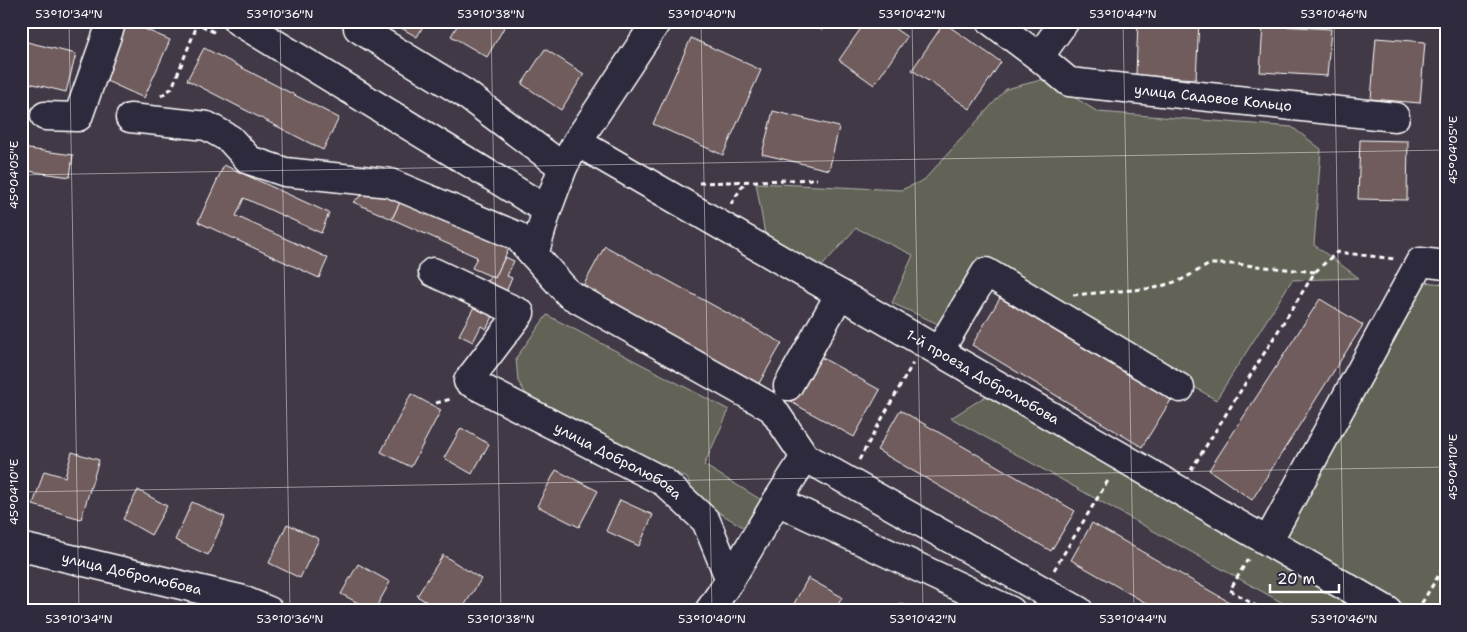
<svg xmlns="http://www.w3.org/2000/svg" width="1467" height="632" viewBox="0 0 1467 632" font-family="'Shantell Sans',sans-serif">
	<style>
		.green { fill: #626457; stroke: #b0b2ab }
		.building { fill: #705c5d; stroke: #fff }
		.lines { fill: none; stroke-linecap: round; stroke-linejoin: round }
		.minor-casing { stroke: #fff; stroke-width: 31 }
		.path { stroke: #fff; stroke-width: 3; stroke-dasharray: 5 4; stroke-linecap: butt }
		.minor { stroke: #2f2a3d; stroke-width: 28 }
		.ticks { fill: none; stroke: #fff; stroke-width: 1; stroke-opacity: 0.45 }
		.labels { text-anchor: middle; dominant-baseline: central; stroke-width: 5; stroke-linejoin: round; paint-order: stroke }
		.street-label { font-size: 14px; fill: #fff; stroke: #2f2a3d }
		.neatline { fill: none; stroke: #fff; stroke-width: 2 }
		.ticks-label { font-size: 12px; text-anchor: middle; fill: #fff }
	</style>
	<rect width="100%" height="100%" fill="#423947"/>
	<filter id="ink" filterUnits="userSpaceOnUse"><feTurbulence type="fractalNoise" baseFrequency=".02" numOctaves="2"/><feDisplacementMap in="SourceGraphic" scale="10" xChannelSelector="R" yChannelSelector="G"/><feConvolveMatrix kernelMatrix="1 2 1 2 8 2 1 2 1" color-interpolation-filters="sRGB"/></filter>
	<g filter="url(#ink)">
		<g class="green">
			<polygon points="1045,79 1098,112 1292,127 1321,149 1314,245 1359,278 1292,280 1216,400 978,257 938,324 892,303 913,255 856,228 815,274 767,246 756,183 901,190 924,180 1006,89"/>
			<polygon points="1421,282 1446,284 1446,611 1297,611 951,418 986,396 1270,551"/>
			<polygon points="547,315 729,410 704,465 763,501 748,530 698,500 687,478 531,402 518,381 516,358"/>
		</g>
		<g class="building">
			<polygon points="126,21 170,40 144,98 100,78"/>
			<polygon points="389,21 426,21 417,37"/>
			<polygon points="460,21 497,21 505,26 487,57 451,36"/>
			<polygon points="807,21 827,21 822,30"/>
			<polygon points="866,21 884,21 907,37 874,85 839,60"/>
			<polygon points="1138,21 1199,21 1196,79 1136,75"/>
			<polygon points="944,23 1001,62 970,109 912,70"/>
			<polygon points="1263,25 1331,29 1327,76 1260,72"/>
			<polygon points="691,38 761,70 723,155 653,124"/>
			<polygon points="1376,38 1425,42 1420,103 1371,99"/>
			<polygon points="27,42 76,54 66,92 21,81 21,51 24,51"/>
			<polygon points="204,48 339,118 323,150 187,80"/>
			<polygon points="545,49 584,74 561,110 522,84"/>
			<polygon points="773,111 839,127 829,170 762,154"/>
			<polygon points="1360,140 1408,141 1407,200 1358,199"/>
			<polygon points="21,148 73,155 70,177 21,170"/>
			<polygon points="224,165 329,213 321,233 244,198 236,216 328,258 319,278 198,222"/>
			<polygon points="374,190 403,196 392,219 353,202 362,195"/>
			<polygon points="403,196 511,244 495,278 472,268 477,257 392,219"/>
			<polygon points="605,246 782,343 758,385 582,288"/>
			<polygon points="505,257 514,261 507,276 512,278 506,292 486,284 490,276 495,278"/>
			<polygon points="1000,298 1171,400 1142,447 972,345"/>
			<polygon points="1320,299 1363,325 1252,500 1209,470"/>
			<polygon points="474,307 493,317 486,329 481,326 473,342 459,335"/>
			<polygon points="817,355 880,390 854,437 791,402"/>
			<polygon points="411,394 441,410 411,467 381,452"/>
			<polygon points="900,410 1075,511 1051,551 877,450"/>
			<polygon points="461,428 489,444 472,474 444,458"/>
			<polygon points="72,452 99,460 81,519 33,505 44,471 65,477"/>
			<polygon points="556,470 598,491 579,527 537,506"/>
			<polygon points="138,490 167,506 151,535 123,519"/>
			<polygon points="620,500 653,515 639,546 606,531"/>
			<polygon points="192,502 225,517 208,555 175,540"/>
			<polygon points="1092,523 1127,543 1245,611 1160,611 1071,560"/>
			<polygon points="287,524 319,539 300,578 269,563"/>
			<polygon points="443,555 481,579 461,611 441,611 417,596"/>
			<polygon points="358,564 390,582 374,611 341,594"/>
			<polygon points="808,578 842,597 835,611 790,611"/>
			<polygon points="900,603 919,611 897,611"/>
		</g>
		<g class="lines">
			<defs>
				<g id="minor">
					<polyline points="238,21 547,210 563,167 577,142 657,21"/>
					<polyline points="991,21 1039,57 1065,21"/>
					<polyline points="358,28 464,93 563,167"/>
					<path id="s1" d="M1039 57 1069 82 1395 117"/>
					<polyline points="45,116 78,117 112,21"/>
					<polyline points="130,118 207,126 230,139 249,160 285,172 390,183 517,236 534,255"/>
					<path id="s2" d="M577 142 1388 611"/>
					<polyline points="547,210 534,255 569,294 772,408 805,457 1079,611"/>
					<path id="s3" d="M433 272 520 313 468 381 664 482 706 521 730 580"/>
					<polyline points="939,351 986,272 1180,388"/>
					<polyline points="788,386 840,294"/>
					<polyline points="777,501 1011,611"/>
					<polyline points="1268,541 1420,262 1446,265"/>
					<path id="s4" d="M21 547 240 599 269 611"/>
					<polyline points="709,611 730,580 777,501 805,457"/>
				</g>
			</defs>
			<use href="#minor" class="minor-casing"/>
			<g class="path">
				<polyline points="194,21 217,34"/>
				<polyline points="161,96 172,88 196,28 189,21"/>
				<polyline points="699,183 817,179"/>
				<polyline points="731,204 745,182"/>
				<polyline points="1073,295 1155,288 1181,280 1210,264 1236,264 1315,272"/>
				<polyline points="436,403 451,399"/>
				<polyline points="859,460 913,363"/>
				<polyline points="1191,470 1315,272 1337,252 1395,259"/>
				<polyline points="1248,559 1230,590 1264,611"/>
				<polyline points="1054,570 1109,479"/>
				<polyline points="1417,611 1446,563"/>
			</g>
			<use href="#minor" class="minor"/>
		</g>
	</g>
	<path class="ticks" d="M69 21 79 611M280 21 290 611M491 21 501 611M701 21 712 611M912 21 923 611M1123 21 1134 611M1334 21 1344 611M21 175 1446 150M21 492 1446 467"/>
	<g class="labels">
		<g class="street-label">
			<text stroke="none"><textPath href="#s1" startOffset="184">улица Садовое Кольцо</textPath></text>
			<text stroke="none"><textPath href="#s2" startOffset="469">1-й проезд Добролюбова</textPath></text>
			<text stroke="none"><textPath href="#s3" startOffset="352">улица Добролюбова</textPath></text>
			<text stroke="none"><textPath href="#s4" startOffset="114">улица Добролюбова</textPath></text>
		</g>
	</g>
	<rect width="1467" height="632" fill="none" stroke="#2f2a3d" stroke-width="55"/>
	<path d="M1270 584v8h69v-8" fill="none" stroke="#ffffff" stroke-width="2.5"/>
	<text x="1277" y="584" font-size="15" fill="#ffffff" stroke="#2f2a3d" stroke-width="4" paint-order="stroke">20 m</text>
	<rect x="28" y="28" width="1412" height="576" class="neatline"/>
	<g class="ticks-label">
		<text x="69" y="18">53°10'34"N</text>
		<text x="280" y="18">53°10'36"N</text>
		<text x="491" y="18">53°10'38"N</text>
		<text x="702" y="18">53°10'40"N</text>
		<text x="912" y="18">53°10'42"N</text>
		<text x="1123" y="18">53°10'44"N</text>
		<text x="1334" y="18">53°10'46"N</text>
		<text transform="translate(1453 150) rotate(-90)" y="4">45°04'05"E</text>
		<text transform="translate(14 175) rotate(-90)" y="4">45°04'05"E</text>
		<text transform="translate(1453 467) rotate(-90)" y="4">45°04'10"E</text>
		<text transform="translate(14 492) rotate(-90)" y="4">45°04'10"E</text>
		<text x="79" y="623">53°10'34"N</text>
		<text x="290" y="623">53°10'36"N</text>
		<text x="501" y="623">53°10'38"N</text>
		<text x="712" y="623">53°10'40"N</text>
		<text x="923" y="623">53°10'42"N</text>
		<text x="1133" y="623">53°10'44"N</text>
		<text x="1344" y="623">53°10'46"N</text>
	</g>
</svg>
